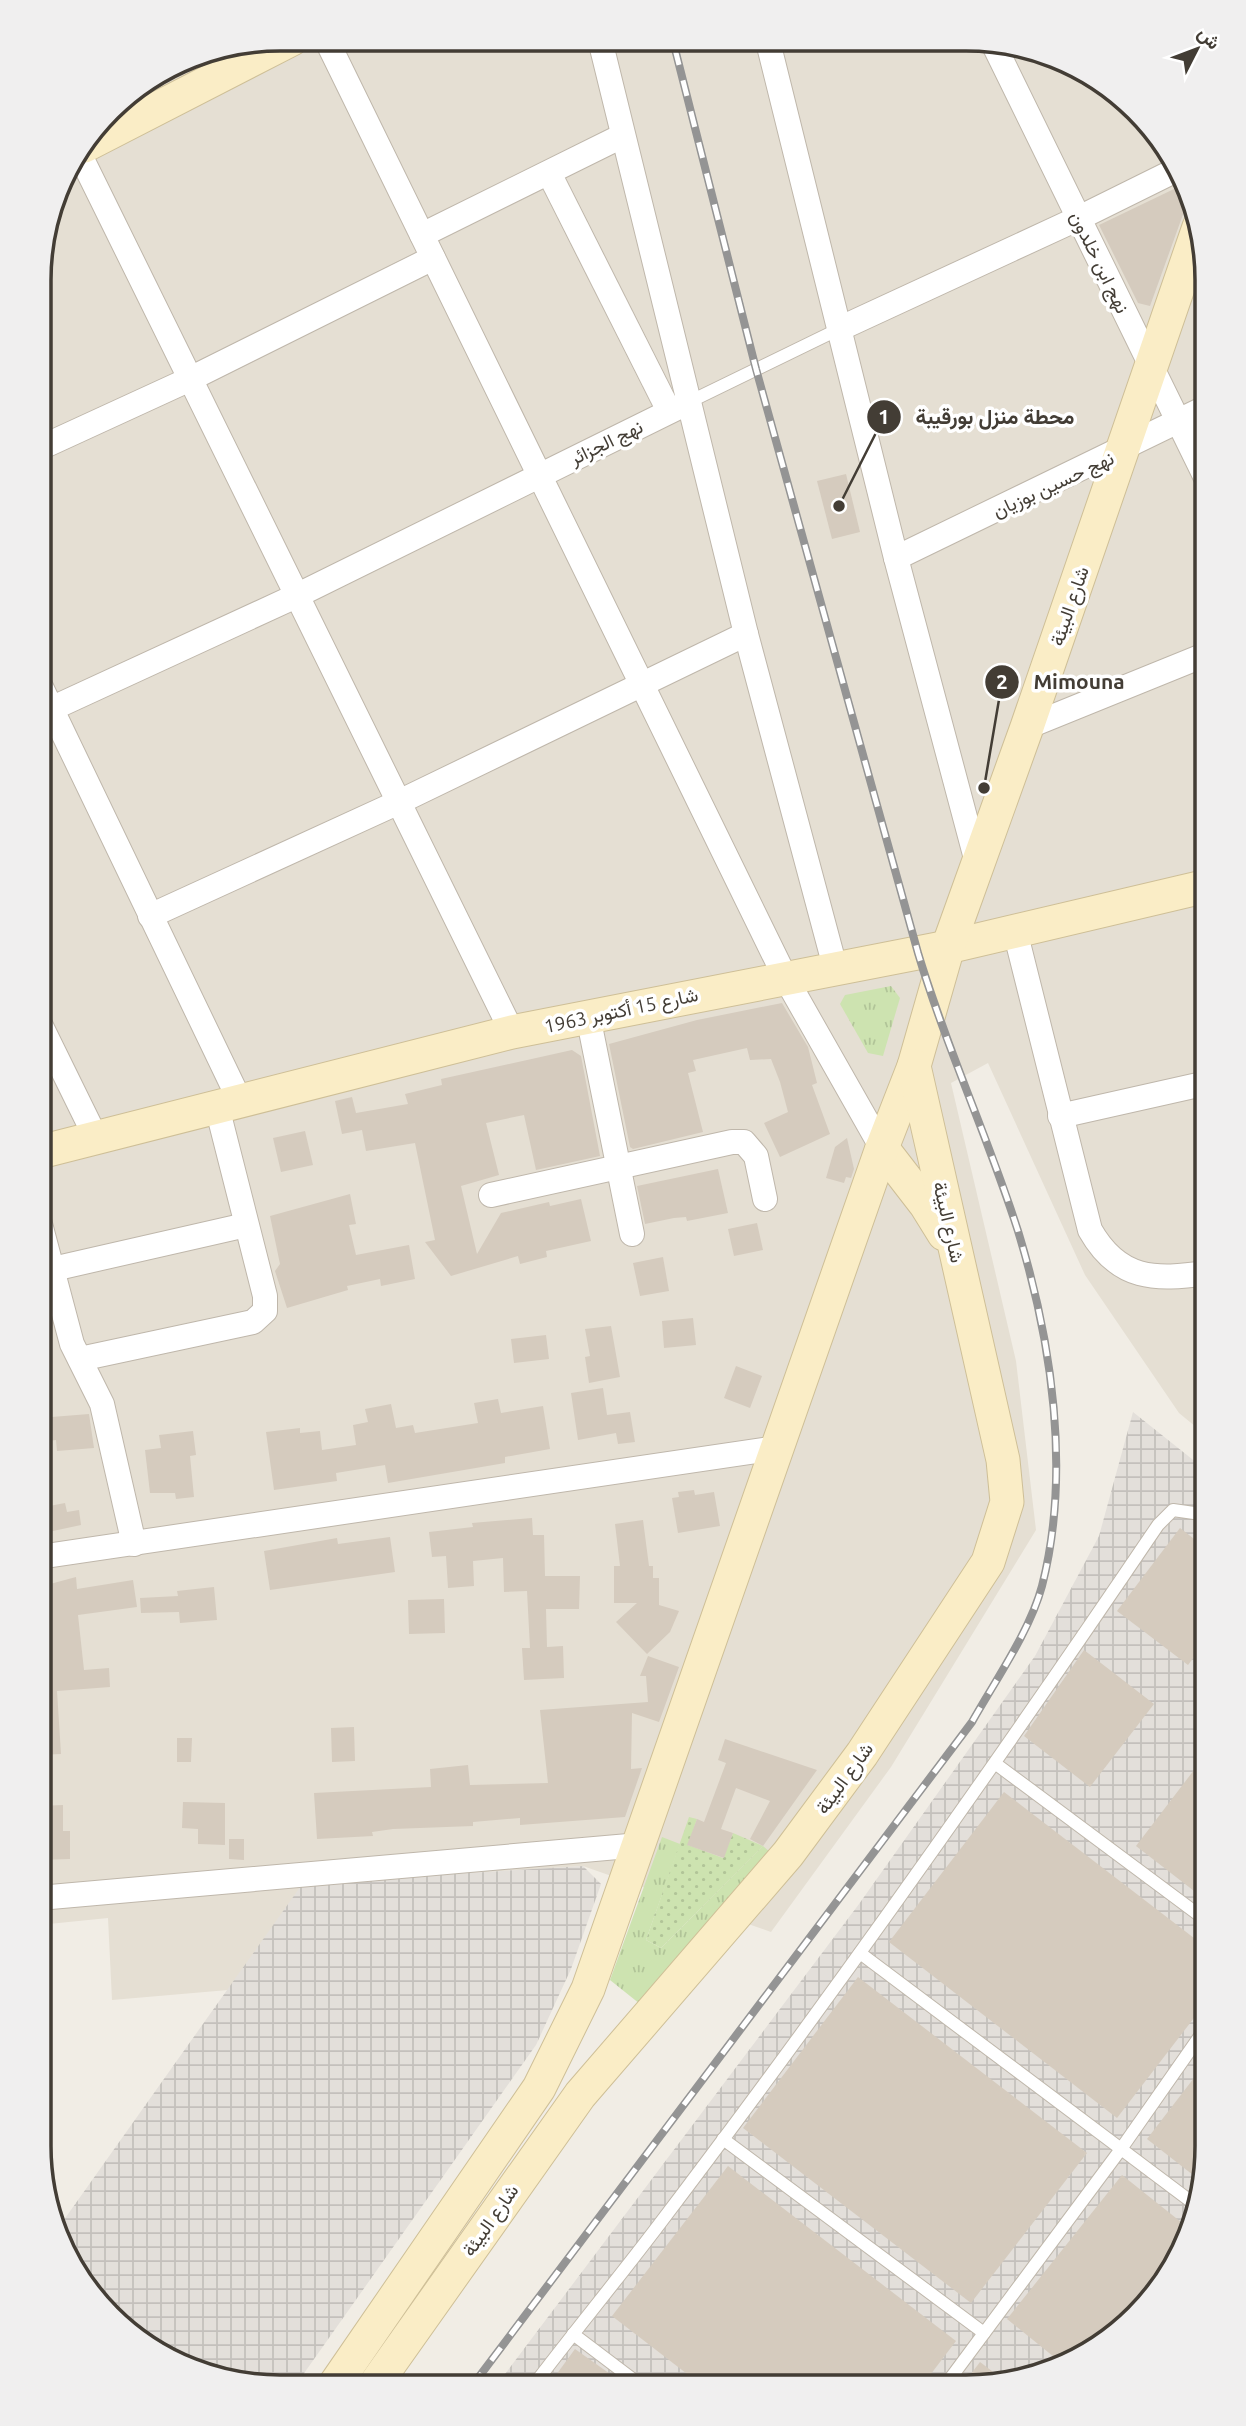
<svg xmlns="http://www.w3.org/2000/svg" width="1246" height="2426" viewBox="0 0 1246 2426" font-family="Ubuntu,Vazirmatn,sans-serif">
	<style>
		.residential { fill: #e5dfd3 }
		.industrial { fill: url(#industrial-grid) }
		.grass { fill: url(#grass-tufts) }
		.park { fill: url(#park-dots) }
		.building { fill: #d5cbbe }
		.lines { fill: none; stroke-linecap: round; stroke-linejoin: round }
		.lane-casing { stroke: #bfb7ab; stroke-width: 14 }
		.street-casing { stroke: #bfb7ab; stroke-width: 26 }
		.secondary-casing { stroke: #cebf97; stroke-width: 35 }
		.lane { stroke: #fff; stroke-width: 12 }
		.street { stroke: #fff; stroke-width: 24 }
		.secondary { stroke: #faedc6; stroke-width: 33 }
		.rail-casing { stroke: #949494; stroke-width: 8 }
		.rail { stroke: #fff; stroke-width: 5; stroke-dasharray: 16; stroke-linecap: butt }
		.labels { text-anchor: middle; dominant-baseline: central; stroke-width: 7; stroke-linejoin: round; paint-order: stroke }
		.street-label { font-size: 19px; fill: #433d35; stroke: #fff }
		.rim { fill: none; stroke: #433d35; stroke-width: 3.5 }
		.leader { fill: none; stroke: #433d35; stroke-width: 2.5 }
		.callout-dot { fill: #433d35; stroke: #fff; stroke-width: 2.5 }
		.mark-label { font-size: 21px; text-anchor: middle; font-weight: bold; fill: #fff }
		.callout-label { font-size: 21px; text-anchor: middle; font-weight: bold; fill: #433d35; stroke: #fff; stroke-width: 7; stroke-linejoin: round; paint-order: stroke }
	</style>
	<defs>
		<pattern id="industrial-grid" width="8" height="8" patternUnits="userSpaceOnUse" patternTransform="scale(1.75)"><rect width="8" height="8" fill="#e3dfda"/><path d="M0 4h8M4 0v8" fill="none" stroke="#c4c0bc"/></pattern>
		<pattern id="grass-tufts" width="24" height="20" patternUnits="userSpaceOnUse" patternTransform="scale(1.75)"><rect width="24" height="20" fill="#cde3b0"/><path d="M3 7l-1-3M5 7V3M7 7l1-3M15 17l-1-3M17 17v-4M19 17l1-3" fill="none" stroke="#b1c498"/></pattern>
		<pattern id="park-dots" width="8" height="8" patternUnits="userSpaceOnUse" patternTransform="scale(1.75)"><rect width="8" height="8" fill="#cde3b0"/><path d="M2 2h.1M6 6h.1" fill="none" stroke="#b1c498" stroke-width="1.8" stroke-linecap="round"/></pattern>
	</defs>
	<rect width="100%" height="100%" fill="#f1ede5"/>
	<polygon class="residential" points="280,39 1013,43 1126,99 1195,203 1207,280 1207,1436 1179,1413 1085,1275 988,1063 951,1083 1016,1361 1036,1530 891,1767 771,1932 583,1866 304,1883 228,1990 112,2000 108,1918 39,1925 41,249 64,173 120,99 188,57"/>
	<g class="industrial">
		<polygon points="1133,1412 1207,1471 1207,2163 1189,2238 1157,2293 1101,2347 1043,2375 966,2387 496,2386 859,1904 1035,1656 1099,1536"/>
		<polygon points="583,1866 601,1884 571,1969 536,2045 295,2386 248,2385 187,2369 121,2328 56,2231 303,1883"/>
	</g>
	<g class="grass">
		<polygon points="891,986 900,998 883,1056 868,1053 840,1004 845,995"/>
		<polygon points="662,1837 680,1844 646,1940 661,1948 763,1846 771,1853 640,2004 610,1980"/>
	</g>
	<polygon class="park" points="689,1817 697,1819 688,1845 723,1858 733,1833 763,1846 661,1948 646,1940"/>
	<g class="building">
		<polygon points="1174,189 1190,195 1150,306 1138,303 1099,225"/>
		<polygon points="846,474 860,532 832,539 817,481"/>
		<polygon points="782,1003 808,1047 817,1083 812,1085 830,1134 780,1157 764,1123 788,1112 780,1082 771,1059 750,1060 747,1048 693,1060 696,1071 688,1073 703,1132 633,1149 630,1147 609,1044 697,1020"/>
		<polygon points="572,1050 581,1056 600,1156 536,1170 524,1115 486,1123 499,1175 461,1186 477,1254 501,1213 549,1202 550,1206 581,1199 591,1241 546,1251 547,1257 520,1264 518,1256 451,1276 425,1242 435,1240 415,1143 366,1151 362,1130 342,1134 335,1101 352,1097 356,1113 408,1104 405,1094 442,1085 441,1079"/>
		<polygon points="305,1131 313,1165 281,1172 273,1138"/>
		<polygon points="847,1138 854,1169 851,1178 846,1177 844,1183 826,1178 835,1147"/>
		<polygon points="718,1169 728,1213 687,1221 686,1217 674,1218 645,1224 637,1186"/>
		<polygon points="350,1194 356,1224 349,1225 356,1255 409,1245 415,1279 381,1286 380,1279 347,1286 348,1290 287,1308 275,1271 280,1264 270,1216"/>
		<polygon points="757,1223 763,1250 734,1256 728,1229"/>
		<polygon points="663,1257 669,1291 640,1296 633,1263"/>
		<polygon points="693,1318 696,1345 664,1348 662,1321"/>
		<polygon points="611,1326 620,1377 589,1383 585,1357 590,1356 585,1329"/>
		<polygon points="546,1335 549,1359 514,1363 511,1339"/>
		<polygon points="736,1366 762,1376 750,1408 724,1398"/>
		<polygon points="603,1388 607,1415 630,1412 635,1442 618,1444 616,1433 578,1440 571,1393"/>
		<polygon points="498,1399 501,1413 543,1406 550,1449 505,1457 505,1463 388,1483 385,1465 336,1473 337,1481 274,1490 266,1432 300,1428 300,1433 320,1431 322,1450 356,1445 353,1425 368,1422 365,1409 391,1404 396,1428 413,1425 415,1433 478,1423 474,1403"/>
		<polygon points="89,1414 94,1448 57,1451 56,1440 39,1442 39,1418"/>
		<polygon points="193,1431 196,1455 190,1456 194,1497 176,1499 175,1493 150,1493 145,1450 161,1448 159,1435"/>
		<polygon points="694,1490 695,1495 714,1492 720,1526 678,1533 672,1498 679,1497 678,1492"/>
		<polygon points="65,1503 67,1512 79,1510 81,1525 39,1534 39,1508"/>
		<polygon points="532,1518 533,1535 544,1535 545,1576 580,1576 579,1609 546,1609 547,1647 563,1646 564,1678 524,1680 522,1648 530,1648 527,1591 504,1592 503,1558 473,1561 474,1586 448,1588 446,1556 432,1557 429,1532 473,1527 472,1523"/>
		<polygon points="643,1520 649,1566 653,1566 653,1578 659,1578 659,1605 679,1611 670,1632 647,1654 616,1622 637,1603 614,1603 614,1566 620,1566 615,1524"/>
		<polygon points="1180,1528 1207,1549 1207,1640 1188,1665 1117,1611"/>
		<polygon points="390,1537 395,1572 270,1590 264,1551 337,1538 338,1544"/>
		<polygon points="76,1577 77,1589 133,1580 137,1607 78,1615 84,1670 109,1668 110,1687 57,1691 61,1754 39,1755 39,1718 46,1718 40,1683 48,1682 42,1623 39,1624 39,1587"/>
		<polygon points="214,1587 217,1620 180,1623 179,1612 141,1613 140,1598 178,1596 177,1591"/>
		<polygon points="444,1599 445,1633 409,1634 408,1600"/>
		<polygon points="1084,1650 1154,1704 1090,1787 1024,1736"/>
		<polygon points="648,1656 679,1667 659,1722 632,1713 631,1769 642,1768 625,1817 520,1825 520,1818 473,1822 473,1826 393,1829 372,1832 373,1836 317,1839 314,1793 431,1787 430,1769 468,1765 470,1785 548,1783 540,1710 648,1702 646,1676 640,1676"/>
		<polygon points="354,1727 355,1761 332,1762 331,1728"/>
		<polygon points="177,1738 192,1738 191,1762 177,1762"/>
		<polygon points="725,1739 817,1770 763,1846 750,1839 770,1801 736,1788 721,1829 733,1833 724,1858 687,1845 697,1819 704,1822 726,1763 718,1760"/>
		<polygon points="1207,1753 1207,1901 1136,1846"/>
		<polygon points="1004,1792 1207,1948 1207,2001 1117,2118 889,1942"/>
		<polygon points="183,1802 225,1803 225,1845 198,1844 198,1829 182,1828"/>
		<polygon points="63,1805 63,1831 70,1831 70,1859 39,1860 39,1806"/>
		<polygon points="229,1839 244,1839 244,1860 229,1859"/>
		<polygon points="858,1977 1087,2153 971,2303 743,2128"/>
		<polygon points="1207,2061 1207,2163 1202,2182 1147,2139"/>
		<polygon points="728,2166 956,2341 921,2387 704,2387 612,2316"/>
		<polygon points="1122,2175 1191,2230 1189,2238 1157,2293 1101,2347 1064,2365 1007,2319"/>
		<polygon points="575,2349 627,2386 548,2386"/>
		<polygon points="980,2362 1005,2381 961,2387"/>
	</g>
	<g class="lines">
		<defs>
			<g id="lane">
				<polyline points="689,402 839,329"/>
				<polyline points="996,1764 1207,1921"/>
				<polyline points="860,1953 1197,2206"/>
				<polyline points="723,2139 984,2333"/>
				<polyline points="573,2334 643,2387"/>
				<path d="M533 2386C574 2332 617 2280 658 2226 832 1997 997 1763 1158 1525L1173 1510 1201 1514 1207 1519"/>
				<polyline points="944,2387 1121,2149 1207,2026"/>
			</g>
			<g id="street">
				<polyline points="326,39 785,977 882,1148"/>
				<polyline points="600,40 746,634 835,967"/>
				<polyline points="768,42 896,558 978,866"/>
				<polyline points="993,43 1207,480"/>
				<polyline points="79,153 512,1032"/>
				<polyline points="549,173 669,411"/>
				<polyline points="422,235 622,136"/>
				<polyline points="839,329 1079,218 1174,171"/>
				<polyline points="40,448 188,380 433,258"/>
				<polyline points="896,558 1207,407"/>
				<polyline points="40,685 240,1101"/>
				<polyline points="40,714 296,596 689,402"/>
				<polyline points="1027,727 1207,654"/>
				<polyline points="150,916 399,802 746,634"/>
				<path d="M1015 931 1090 1230C1119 1281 1155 1280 1207 1273"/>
				<polyline points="588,1016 632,1234"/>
				<polyline points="40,1024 96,1138"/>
				<polyline points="1060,1116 1207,1083"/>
				<polyline points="491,1195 732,1142 744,1142 756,1156 765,1199"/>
				<polyline points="39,1220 72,1344 102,1404 134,1544"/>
				<polyline points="53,1269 246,1225"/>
				<polyline points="80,1359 253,1322 265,1311 265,1296 217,1107"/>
				<polyline points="39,1557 777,1448"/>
				<polyline points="39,1898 640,1845"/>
			</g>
			<g id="secondary">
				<polyline points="84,146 292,39"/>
				<polyline points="882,1148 926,1205 944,1234"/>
				<polyline points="40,1152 512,1032 948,947 1207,886"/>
				<polyline points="334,2386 539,2088 588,1989 882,1148 914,1066 948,947 1027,727 1199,227"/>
				<polyline points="374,2386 580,2095 788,1854 862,1754 988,1562 1007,1502 1003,1460 914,1066"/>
			</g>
		</defs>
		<use href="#lane" class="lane-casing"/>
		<use href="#street" class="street-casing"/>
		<use href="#secondary" class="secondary-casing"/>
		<use href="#lane" class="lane"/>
		<use href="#street" class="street"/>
		<use href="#secondary" class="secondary"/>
		<defs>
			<path id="rail" d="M472 2386 972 1722C995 1681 1030 1631 1042 1586 1071 1473 1052 1342 1018 1231 988 1137 946 1047 918 953L756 369 673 41"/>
		</defs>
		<use href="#rail" class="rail-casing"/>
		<use href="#rail" class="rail"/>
	</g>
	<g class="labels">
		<g class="street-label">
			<text transform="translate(1100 262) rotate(64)">نهج ابن خلدون</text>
			<text transform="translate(606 442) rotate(-26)">نهج الجزائر</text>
			<text transform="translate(1053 484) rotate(-25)">نهج حسين بوزيان</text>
			<text transform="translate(1069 606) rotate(-71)">شارع البيئة</text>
			<text transform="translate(621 1010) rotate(-12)">شارع 15 أكتوبر 1963</text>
			<text transform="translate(949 1222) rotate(77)">شارع البيئة</text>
			<text transform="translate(844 1778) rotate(-54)">شارع البيئة</text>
			<text transform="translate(490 2220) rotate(-55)">شارع البيئة</text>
		</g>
	</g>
	<path d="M0 0H1246V2426H0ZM280 51H966A229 229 0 0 1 1195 280V2146A229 229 0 0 1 966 2375H280A229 229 0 0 1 51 2146V280A229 229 0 0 1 280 51Z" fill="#f0efef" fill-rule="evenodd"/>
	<path class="rim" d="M280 51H966A229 229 0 0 1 1195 280V2146A229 229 0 0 1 966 2375H280A229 229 0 0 1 51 2146V280A229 229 0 0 1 280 51Z"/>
	<path class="leader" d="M839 506L884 417M984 788L1002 682"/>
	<g class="callout-dot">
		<circle cx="839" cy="506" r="7"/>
		<circle cx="984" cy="788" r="7"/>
		<circle cx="884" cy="417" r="18"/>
		<circle cx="1002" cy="682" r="18"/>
	</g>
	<g class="mark-label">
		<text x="884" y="424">1</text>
		<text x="1002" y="689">2</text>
	</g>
	<g class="callout-label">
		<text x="995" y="424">محطة منزل بورقيبة</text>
		<text x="1079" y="689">Mimouna</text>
	</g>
	<g transform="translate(1197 49) rotate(48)" stroke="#ffffff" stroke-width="5" paint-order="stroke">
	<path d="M0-5L12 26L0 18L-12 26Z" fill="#433d35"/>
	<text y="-10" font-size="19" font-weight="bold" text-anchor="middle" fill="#433d35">ش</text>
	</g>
</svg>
